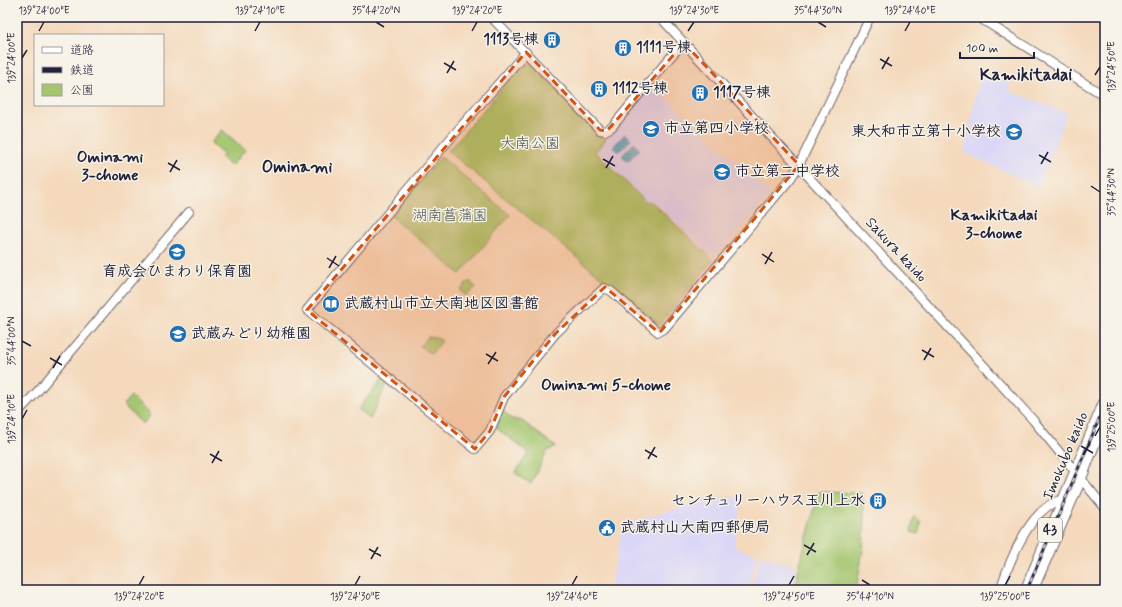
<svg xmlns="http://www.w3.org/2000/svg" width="1122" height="607" viewBox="0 0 1122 607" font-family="Mynerve,'Klee One',sans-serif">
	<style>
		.built { fill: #dad6f7 }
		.green { fill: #a5c66f; stroke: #647455 }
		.water { fill: #4da7cb; stroke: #386483 }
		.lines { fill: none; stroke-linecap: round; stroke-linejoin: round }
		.secondary-casing { stroke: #6c6268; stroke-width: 10 }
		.primary-casing { stroke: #6c6268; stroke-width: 11 }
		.secondary { stroke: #fff; stroke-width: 8 }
		.primary { stroke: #fff; stroke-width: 9 }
		.rail-casing { stroke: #22223b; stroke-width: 3 }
		.rail { stroke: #f7f3e8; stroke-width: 1.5; stroke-dasharray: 4.5; stroke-linecap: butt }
		.marked { fill: #d45411; fill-opacity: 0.2; stroke: #d45411; stroke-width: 3; stroke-dasharray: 8 5; stroke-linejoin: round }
		.ticks { fill: none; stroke: #22223b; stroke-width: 1.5 }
		.labels { text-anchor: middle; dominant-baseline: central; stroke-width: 3; stroke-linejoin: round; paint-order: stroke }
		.shield { fill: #f7f3e8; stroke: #62616f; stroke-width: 1 }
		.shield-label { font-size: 14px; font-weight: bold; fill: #22223b }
		.poi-label { font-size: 15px; font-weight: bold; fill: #22223b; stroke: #f7f3e8; text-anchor: start }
		.park-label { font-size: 15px; fill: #49534b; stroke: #f7f3e8 }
		.street-label { font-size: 15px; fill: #22223b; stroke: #f7f3e8 }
		.neighbourhood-label { font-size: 16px; font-weight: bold; fill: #22223b; stroke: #f7f3e8 }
		.quarter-label { font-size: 17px; font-weight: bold; fill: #22223b; stroke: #f7f3e8 }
		.neatline { fill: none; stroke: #22223b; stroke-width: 1.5 }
		.ticks-label { font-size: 10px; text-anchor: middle; fill: #22223b }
	</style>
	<rect width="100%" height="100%" fill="#f7f3e8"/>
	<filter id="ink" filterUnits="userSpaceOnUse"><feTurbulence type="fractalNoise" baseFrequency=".025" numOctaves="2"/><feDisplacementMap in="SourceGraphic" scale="8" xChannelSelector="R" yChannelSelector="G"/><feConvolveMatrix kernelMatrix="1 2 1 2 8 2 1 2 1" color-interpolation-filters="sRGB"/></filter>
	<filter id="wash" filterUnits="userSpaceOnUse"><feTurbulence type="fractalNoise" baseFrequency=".012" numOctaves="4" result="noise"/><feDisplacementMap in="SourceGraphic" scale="16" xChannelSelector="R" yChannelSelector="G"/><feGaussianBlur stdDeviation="0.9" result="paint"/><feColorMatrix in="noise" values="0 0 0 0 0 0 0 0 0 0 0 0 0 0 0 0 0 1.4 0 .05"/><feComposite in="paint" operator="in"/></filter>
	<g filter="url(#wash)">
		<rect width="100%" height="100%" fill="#f4d9bc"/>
		<g class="built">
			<polygon points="981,73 1010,83 1009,91 1067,113 1038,187 964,152"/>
			<polygon points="652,85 771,194 714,259 654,202 645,200 597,151"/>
			<polygon points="742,497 734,547 758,555 747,590 610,590 622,529 628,522 713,499"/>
			<polygon points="761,556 797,566 791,590 750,590"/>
		</g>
		<g class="green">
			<polygon points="527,60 606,139 595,152 645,201 653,203 713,260 659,325 448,151"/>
			<polygon points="222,130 245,150 231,166 221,158 224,154 211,143"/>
			<polygon points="441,157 510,215 460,274 391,216"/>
			<polygon points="469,281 476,287 467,296 460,291"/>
			<polygon points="428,337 436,337 442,341 431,354 420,346"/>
			<polygon points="383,378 388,383 370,419 358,409"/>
			<polygon points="131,396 150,415 143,424 123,405"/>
			<polygon points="500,408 512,419 522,421 556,447 547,451 531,484 515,473 529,453 495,427"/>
			<polygon points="819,492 862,493 865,519 863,550 856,590 793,590"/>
			<polygon points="914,516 921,522 918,534 911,532"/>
		</g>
		<g class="water">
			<polygon points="625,134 631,140 619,152 613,147"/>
			<polygon points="634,143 639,149 628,161 622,156"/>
		</g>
	</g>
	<g filter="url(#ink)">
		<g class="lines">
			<defs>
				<g id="secondary">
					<polyline points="491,17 600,130 605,131 612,127 673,54 684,43"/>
					<polyline points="660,17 975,356 1033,420 1105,508"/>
					<polyline points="978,17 1105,96"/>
					<polyline points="526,52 444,146 307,310 475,449 490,431 504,397 533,361 556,333 604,288 611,291 658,332 665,328 791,178 799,165 870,17"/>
					<polyline points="17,413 37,392 189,212"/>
					<path d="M1000 590C1010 560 1030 507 1063 499"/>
				</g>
				<g id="primary">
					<polyline points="1025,590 1105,399"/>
					<polyline points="1033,590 1081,480 1105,418"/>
				</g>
			</defs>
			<use href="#secondary" class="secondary-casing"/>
			<use href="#primary" class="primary-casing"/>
			<use href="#secondary" class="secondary"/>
			<use href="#primary" class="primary"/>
			<defs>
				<polyline id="rail" points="1027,590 1105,405"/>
			</defs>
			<use href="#rail" class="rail-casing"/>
			<use href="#rail" class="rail"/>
		</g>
	</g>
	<path class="marked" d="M684 43 799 165 661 331 658 332 605 287 556 333 533 361 504 397 490 431 475 449 307 310 526 52 600 130 607 131Z"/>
	<path class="ticks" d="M376 22 384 27M818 22 826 27M39 31 44 22M255 31 260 22M472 31 477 22M688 31 694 22M905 31 910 22M22 58 27 50M880 59 892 66M444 63 456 70M882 69 889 57M447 73 454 61M1095 75 1100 67M1039 155 1051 162M603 159 615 166M168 163 180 170M1041 164 1048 152M606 168 613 156M170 172 177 160M1091 186 1100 192M762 254 774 262M327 258 339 266M765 264 772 252M329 268 336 256M22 341 31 346M922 350 934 357M486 354 498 361M50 358 62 365M924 360 931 348M488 364 496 352M53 368 60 356M22 419 27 410M1095 436 1100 427M1081 446 1093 453M645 450 657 457M210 454 222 461M1083 455 1090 443M648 459 655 447M212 463 219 451M804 545 816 552M369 549 381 556M807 555 814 543M371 559 378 547M862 580 870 585M139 585 144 576M355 585 360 576M572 585 577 576M789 585 794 576M1005 585 1010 576"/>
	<defs>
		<symbol id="building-disc" viewBox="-11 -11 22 22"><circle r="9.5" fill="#1f6fb2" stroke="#f7f3e8"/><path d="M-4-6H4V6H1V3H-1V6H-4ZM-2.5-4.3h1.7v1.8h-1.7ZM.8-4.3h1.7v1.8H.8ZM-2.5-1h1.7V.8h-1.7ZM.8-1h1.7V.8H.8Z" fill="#fff"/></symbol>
		<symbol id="school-disc" viewBox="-11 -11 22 22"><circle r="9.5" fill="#1f6fb2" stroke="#f7f3e8"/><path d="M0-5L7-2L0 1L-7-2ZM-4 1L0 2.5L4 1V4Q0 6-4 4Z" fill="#fff"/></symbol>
		<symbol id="library-disc" viewBox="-11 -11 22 22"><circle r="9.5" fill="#1f6fb2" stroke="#f7f3e8"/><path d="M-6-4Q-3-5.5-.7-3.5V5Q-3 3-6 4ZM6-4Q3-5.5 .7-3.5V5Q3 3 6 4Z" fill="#fff"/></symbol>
		<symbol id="civic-disc" viewBox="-11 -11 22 22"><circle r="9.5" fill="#1f6fb2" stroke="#f7f3e8"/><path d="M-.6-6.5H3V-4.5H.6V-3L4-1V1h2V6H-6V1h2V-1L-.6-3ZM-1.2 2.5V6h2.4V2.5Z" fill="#fff"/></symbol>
	</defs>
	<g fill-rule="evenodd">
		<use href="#building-disc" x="542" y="30" width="20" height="20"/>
		<use href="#building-disc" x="613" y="38" width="20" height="20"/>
		<use href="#building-disc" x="589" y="79" width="20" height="20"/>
		<use href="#building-disc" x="690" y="83" width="20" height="20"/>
		<use href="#school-disc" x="641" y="119" width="20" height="20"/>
		<use href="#school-disc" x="1004" y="122" width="20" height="20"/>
		<use href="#school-disc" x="712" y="162" width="20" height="20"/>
		<use href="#school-disc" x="167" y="242" width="20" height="20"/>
		<use href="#library-disc" x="321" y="294" width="20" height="20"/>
		<use href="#school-disc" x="168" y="324" width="20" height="20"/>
		<use href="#building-disc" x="868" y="491" width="20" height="20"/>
		<use href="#civic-disc" x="597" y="518" width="20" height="20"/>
	</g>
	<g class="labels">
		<rect class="shield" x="1038" y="518" width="24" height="24" rx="3"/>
		<g class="shield-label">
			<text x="1050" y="530">43</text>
		</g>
		<g class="poi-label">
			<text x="539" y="40" text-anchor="end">1113号棟</text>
			<text x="636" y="48">1111号棟</text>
			<text x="612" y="89">1112号棟</text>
			<text x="713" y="93">1117号棟</text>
			<text x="664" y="129">市立第四小学校</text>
			<text x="1001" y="132" text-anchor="end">東大和市立第十小学校</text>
			<text x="735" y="172">市立第二中学校</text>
			<text x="177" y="272" text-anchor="middle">育成会ひまわり保育園</text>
			<text x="344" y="304">武蔵村山市立大南地区図書館</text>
			<text x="191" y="334">武蔵みどり幼稚園</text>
			<text x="865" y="501" text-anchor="end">センチュリーハウス玉川上水</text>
			<text x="620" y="528">武蔵村山大南四郵便局</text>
		</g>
		<g class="park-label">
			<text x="530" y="144">大南公園</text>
			<text x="450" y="216">湖南菖蒲園</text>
		</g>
		<g class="street-label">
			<text transform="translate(896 250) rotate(47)">Sakura kaido</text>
			<text transform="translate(1066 456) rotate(-67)">Imokubo kaido</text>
		</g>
		<g class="neighbourhood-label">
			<text x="110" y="157">Ominami<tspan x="110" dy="18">3-chome</tspan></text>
			<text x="994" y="215">Kamikitadai<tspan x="994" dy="18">3-chome</tspan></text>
			<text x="606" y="385">Ominami 5-chome</text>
		</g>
		<g class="quarter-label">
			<text x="1026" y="75">Kamikitadai</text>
			<text x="297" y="167">Ominami</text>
		</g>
	</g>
	<rect width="1122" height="607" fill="none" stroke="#f7f3e8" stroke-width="44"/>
	<rect x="34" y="34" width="130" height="72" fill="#f7f3e8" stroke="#a29fa3"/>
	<rect x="42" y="47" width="20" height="6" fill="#ffffff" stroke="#a29fa3"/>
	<text x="70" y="54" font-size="12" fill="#22223b">道路</text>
	<rect x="42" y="67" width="20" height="6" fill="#22223b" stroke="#a29fa3"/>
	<text x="70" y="74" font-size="12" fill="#22223b">鉄道</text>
	<rect x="42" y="84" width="20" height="12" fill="#a5c66f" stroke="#a29fa3"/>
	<text x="70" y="94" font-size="12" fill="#22223b">公園</text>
	<path d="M960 52v6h74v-6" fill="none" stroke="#22223b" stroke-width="2"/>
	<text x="966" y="52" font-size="12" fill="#22223b" stroke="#f7f3e8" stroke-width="3" paint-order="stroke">100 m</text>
	<rect x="22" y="22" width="1078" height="563" class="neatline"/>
	<g class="ticks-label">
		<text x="44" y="14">139°24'00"E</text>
		<text x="260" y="14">139°24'10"E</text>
		<text x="376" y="14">35°44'20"N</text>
		<text x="477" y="14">139°24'20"E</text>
		<text x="694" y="14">139°24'30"E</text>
		<text x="818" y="14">35°44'30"N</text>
		<text x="910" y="14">139°24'40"E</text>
		<text transform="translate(11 58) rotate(-90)" y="4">139°24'00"E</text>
		<text transform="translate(1111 67) rotate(-90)" y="4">139°24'50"E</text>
		<text transform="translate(1111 192) rotate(-90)" y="4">35°44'30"N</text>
		<text transform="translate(11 341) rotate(-90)" y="4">35°44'00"N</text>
		<text transform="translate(11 419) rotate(-90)" y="4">139°24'10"E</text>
		<text transform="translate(1111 427) rotate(-90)" y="4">139°25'00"E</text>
		<text x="139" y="600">139°24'20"E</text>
		<text x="355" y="600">139°24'30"E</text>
		<text x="572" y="600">139°24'40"E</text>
		<text x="789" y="600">139°24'50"E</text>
		<text x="870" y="600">35°44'10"N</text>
		<text x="1005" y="600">139°25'00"E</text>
	</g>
</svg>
